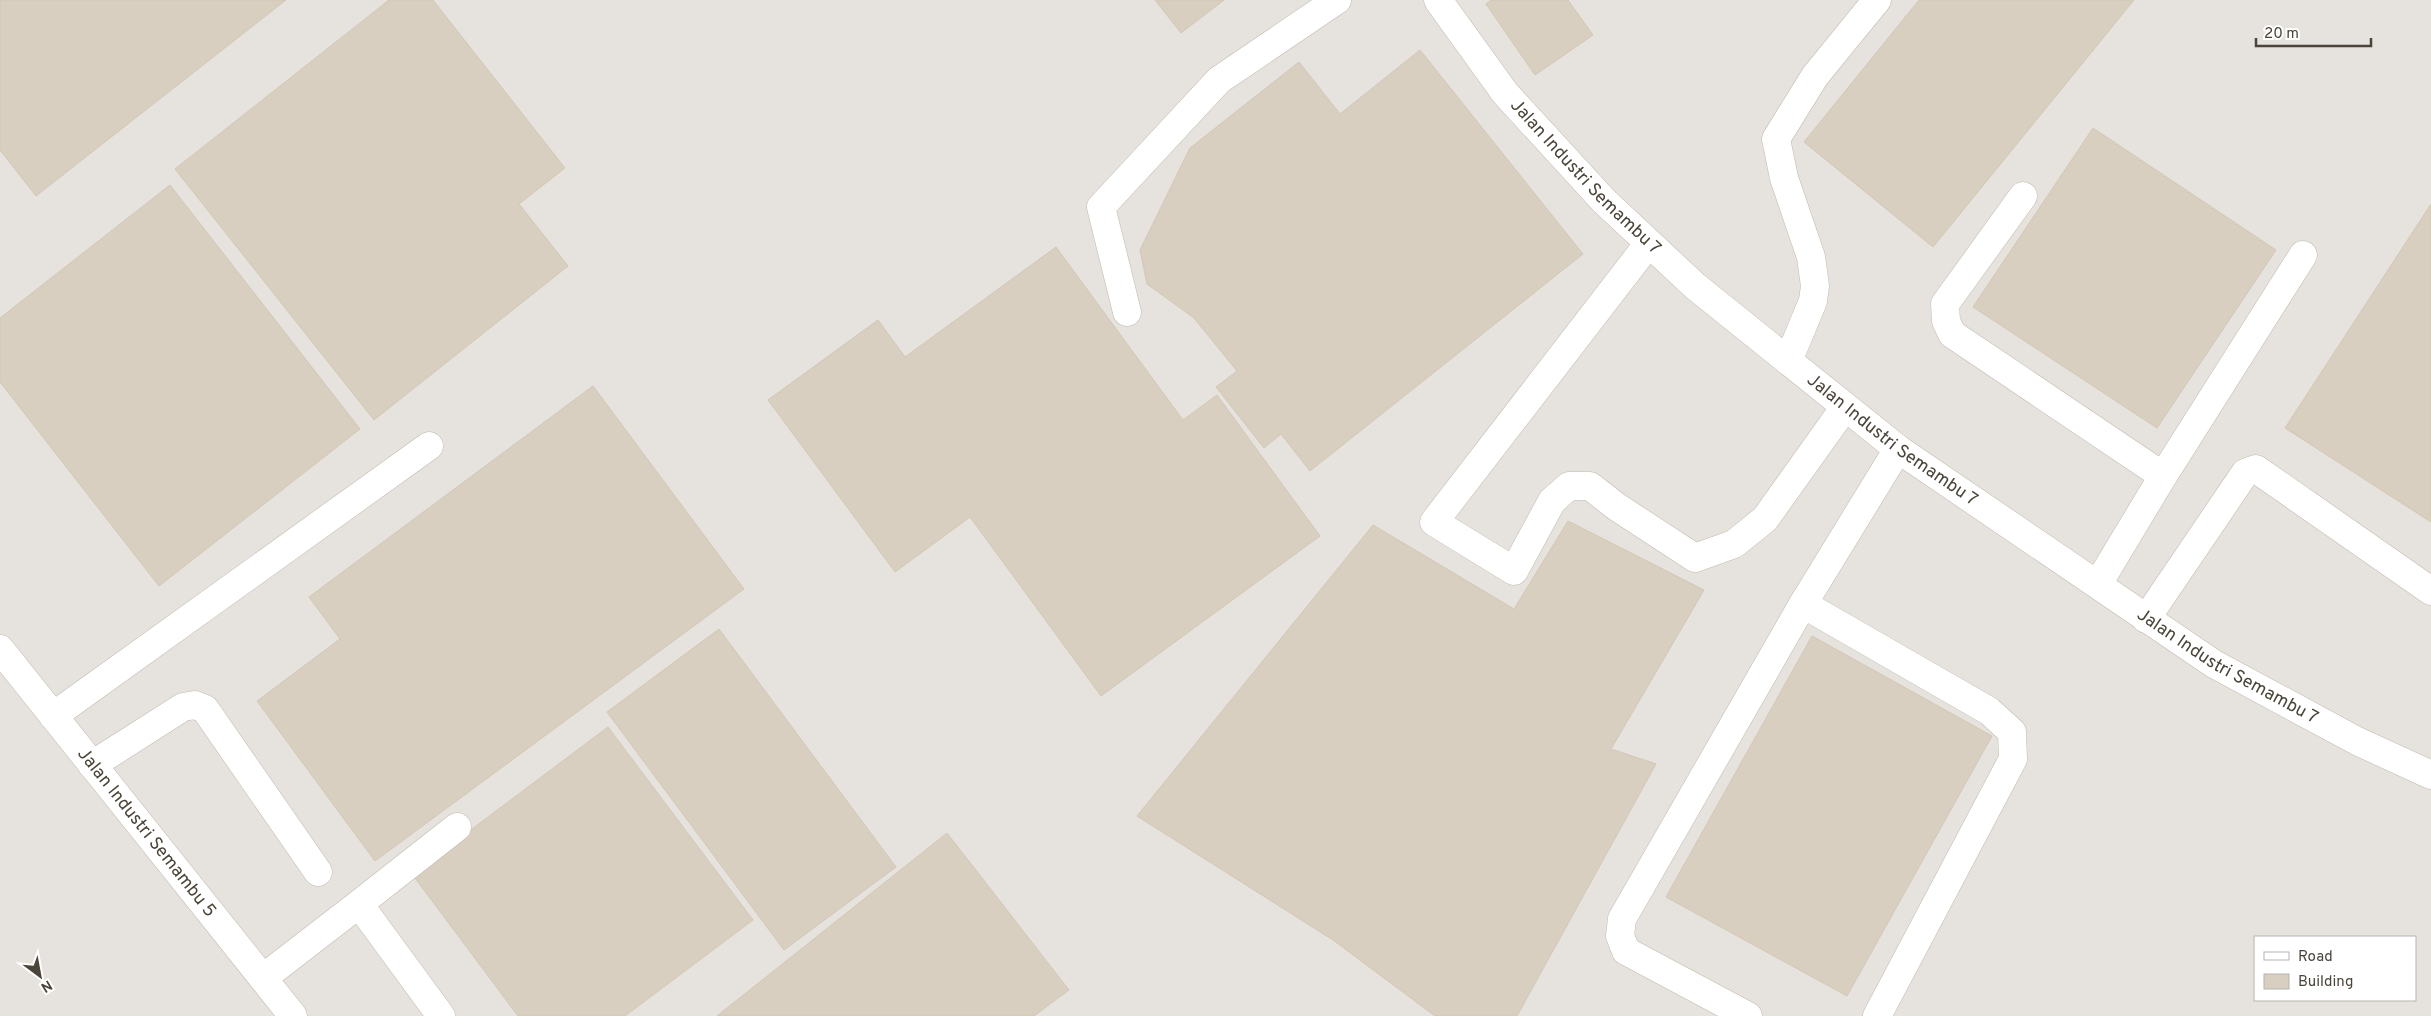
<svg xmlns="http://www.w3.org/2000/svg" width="2431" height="1016" viewBox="0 0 2431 1016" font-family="Overpass,sans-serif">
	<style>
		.industrial { fill: #e6e2dd; fill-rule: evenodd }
		.building { fill: #d8cfc1; stroke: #d3c7b4 }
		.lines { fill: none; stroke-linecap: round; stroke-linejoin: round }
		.minor-casing { stroke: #c2bbae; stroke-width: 29 }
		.minor { stroke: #fff; stroke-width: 28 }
		.labels { text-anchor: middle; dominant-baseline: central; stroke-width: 4; stroke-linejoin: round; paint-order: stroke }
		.street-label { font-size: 18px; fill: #4b4439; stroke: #fff }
	</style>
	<rect width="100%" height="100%" fill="#f6f3ec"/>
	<path class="industrial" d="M0 0H2431V1016H0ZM2255 937H2415V1000H2255Z"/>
	<g class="building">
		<polygon points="0,0 286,0 36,196 0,150"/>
		<polygon points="389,0 433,0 565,168 519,204 568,266 374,420 175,169"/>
		<polygon points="1155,0 1224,0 1181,33"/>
		<polygon points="1491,0 1568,0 1593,35 1535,75 1486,4"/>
		<polygon points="1919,0 2134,0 1933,247 1804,142"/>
		<polygon points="1420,50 1583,254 1310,471 1281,434 1264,448 1216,387 1237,371 1194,318 1147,284 1140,250 1190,148 1299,62 1340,114"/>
		<polygon points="2093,128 2276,250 2157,428 1973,307"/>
		<polygon points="170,185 360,429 159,586 0,382 0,318"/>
		<polygon points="2431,204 2431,522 2285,428"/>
		<polygon points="1056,247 1183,420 1217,395 1320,536 1101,696 970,517 895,572 768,400 878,320 905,357"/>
		<polygon points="593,386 744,589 375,861 257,701 340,639 309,597"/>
		<polygon points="1568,521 1704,590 1611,749 1656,764 1517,1016 1435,1016 1333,940 1137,816 1373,525 1514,609"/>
		<polygon points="719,629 896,867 784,950 607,712"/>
		<polygon points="1812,636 1992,736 1847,996 1666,897"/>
		<polygon points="608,727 753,920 625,1016 518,1016 412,874"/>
		<polygon points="947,833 1069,990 1034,1016 717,1016"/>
	</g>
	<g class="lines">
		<defs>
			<g id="minor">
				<path id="s1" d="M1438 0 1505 93 1604 201 1695 286 1898 449 2214 664 2357 741 2431 775"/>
				<polyline points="2023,196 1945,304 1946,321 1952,334 2163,476 2098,584"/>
				<polyline points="1649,243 1434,522 1514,571 1552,501 1569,486 1590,486 1617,507 1695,558 1734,544 1765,519 1845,407"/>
				<polyline points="1127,312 1101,207 1219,80 1337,0"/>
				<polyline points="1788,361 1813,301 1815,286 1811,257 1784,178 1776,139 1815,76 1877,0"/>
				<polyline points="2163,476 2303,255"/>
				<polyline points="1803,604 1989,711 2012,732 2013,759 1877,1016"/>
				<polyline points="2146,619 2245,473 2256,469 2431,591"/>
				<path id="s2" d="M0 649 293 1016"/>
				<polyline points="53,716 429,446"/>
				<polyline points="92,765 183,707 195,705 205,709 318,872"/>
				<polyline points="359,904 457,827"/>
				<polyline points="263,978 359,904 441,1016"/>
				<polyline points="1748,1016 1626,951 1620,936 1622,919 1803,604 1898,449"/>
			</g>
		</defs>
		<use href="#minor" class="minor-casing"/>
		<use href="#minor" class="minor"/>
	</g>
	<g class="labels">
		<g class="street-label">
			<text stroke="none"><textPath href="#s1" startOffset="231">Jalan Industri Semambu 7</textPath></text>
			<text stroke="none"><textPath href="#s1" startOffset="636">Jalan Industri Semambu 7</textPath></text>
			<text stroke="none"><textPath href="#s1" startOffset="1041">Jalan Industri Semambu 7</textPath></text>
			<text stroke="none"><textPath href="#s2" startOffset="235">Jalan Industri Semambu 5</textPath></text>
		</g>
	</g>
	<rect x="2254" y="936" width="162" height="65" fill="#ffffff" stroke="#b7b4b0"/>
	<rect x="2264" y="952" width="25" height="8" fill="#ffffff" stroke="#b7b4b0"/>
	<text x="2298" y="961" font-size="15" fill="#4b4439">Road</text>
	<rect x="2264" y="974" width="25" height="15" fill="#d8cfc1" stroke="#b7b4b0"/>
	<text x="2298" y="986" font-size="15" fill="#4b4439">Building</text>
	<g transform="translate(40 976) rotate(148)" stroke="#ffffff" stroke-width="4" paint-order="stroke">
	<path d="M0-4L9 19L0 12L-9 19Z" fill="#4b4439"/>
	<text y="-8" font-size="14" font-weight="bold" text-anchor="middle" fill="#4b4439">N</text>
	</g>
	<path d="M2256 38v8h115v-8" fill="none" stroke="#4b4439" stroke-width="2.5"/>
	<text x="2264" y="38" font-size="15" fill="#4b4439" stroke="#ffffff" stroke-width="4" paint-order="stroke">20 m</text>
</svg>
